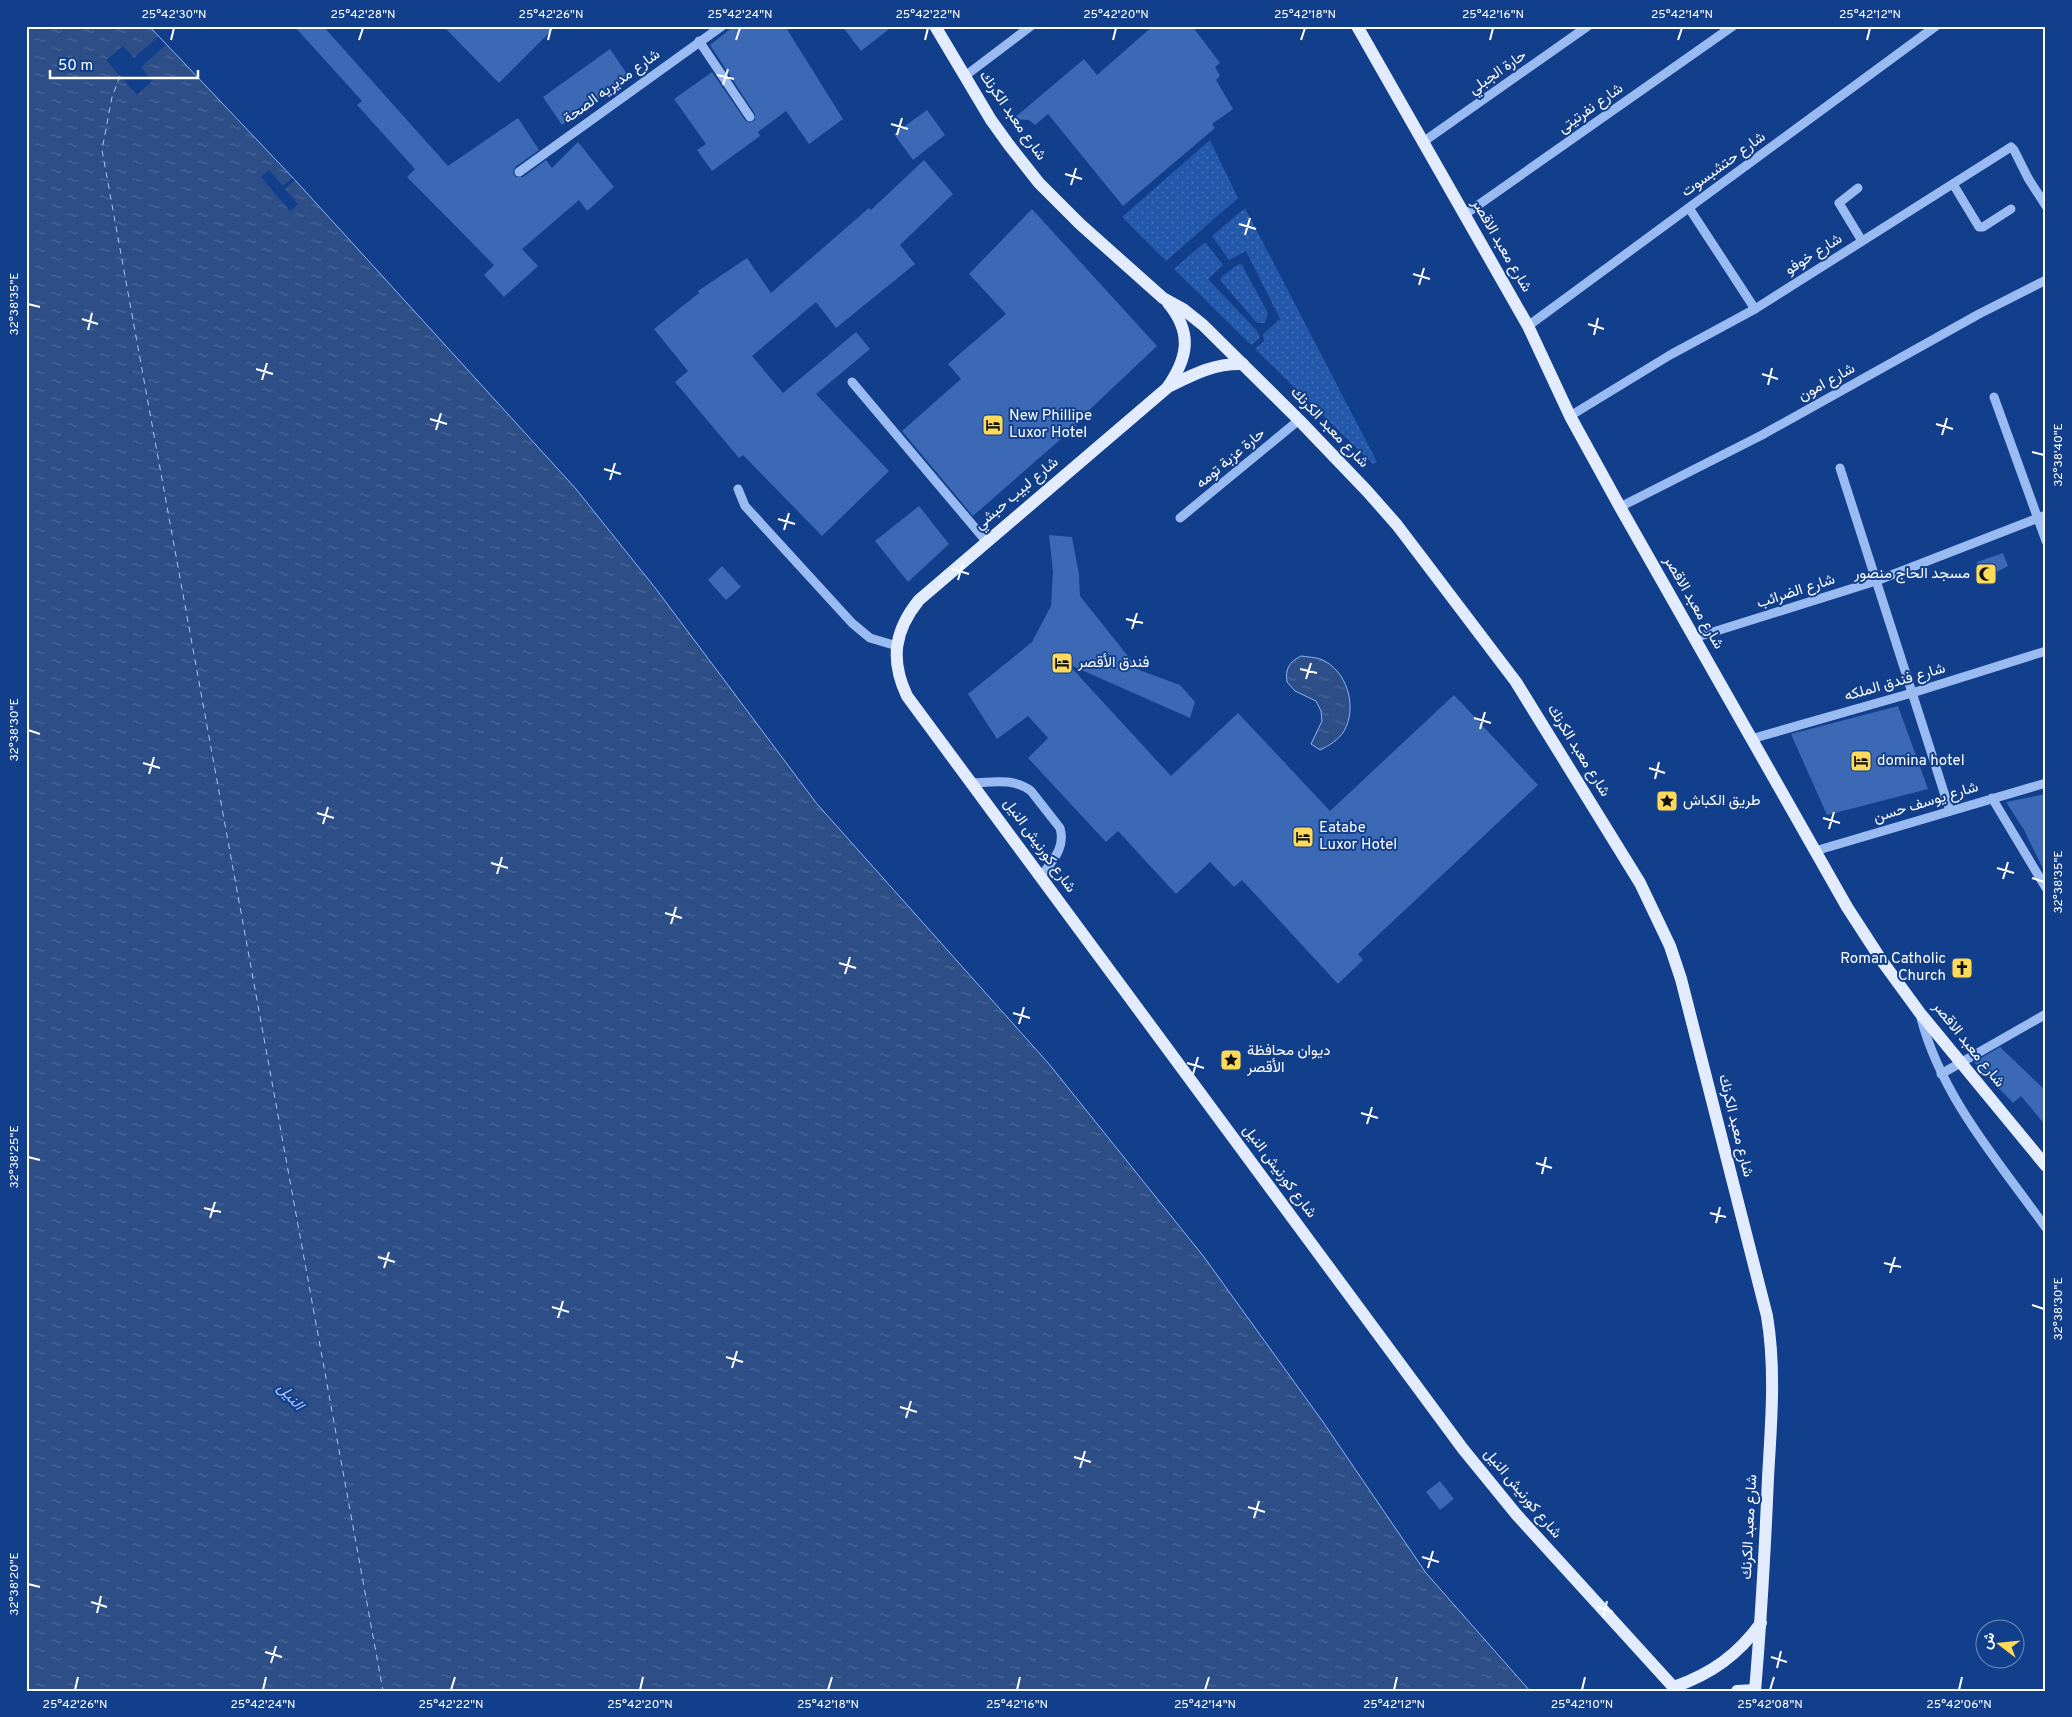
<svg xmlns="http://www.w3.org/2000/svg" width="2072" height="1717" font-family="Overpass,Vazirmatn,sans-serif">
  <defs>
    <pattern id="garden-dots" width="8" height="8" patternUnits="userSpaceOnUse" patternTransform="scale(1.25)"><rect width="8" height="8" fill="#2458aa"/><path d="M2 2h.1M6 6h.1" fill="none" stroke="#4571b7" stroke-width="1.8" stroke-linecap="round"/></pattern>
    <pattern id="water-ripples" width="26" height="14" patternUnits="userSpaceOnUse" patternTransform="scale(1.25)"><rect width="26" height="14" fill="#2d4e87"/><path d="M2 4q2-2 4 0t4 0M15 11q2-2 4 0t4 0" fill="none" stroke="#4c6999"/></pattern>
  </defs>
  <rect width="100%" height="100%" fill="#123f8b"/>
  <!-- garden -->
  <g fill="url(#garden-dots)">
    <path d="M 1210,140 L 1238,198 L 1166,261 L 1122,217 Z"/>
    <path d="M 1245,208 L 1377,462 L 1373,464 L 1255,349 L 1264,341 L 1263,334 L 1280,319 L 1246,251 L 1229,260 L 1212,236 Z"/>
    <path d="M 1205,242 L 1223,265 L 1208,279 L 1257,331 L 1260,338 L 1251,345 L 1174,269 Z"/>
    <path d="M 1239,264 L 1242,265 L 1268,313 L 1265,323 L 1257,323 L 1221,281 L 1221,277 Z"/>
  </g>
  <!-- water -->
  <g fill="url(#water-ripples)" stroke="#8bb5f4">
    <path d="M 26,26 L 149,26 L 295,180 L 576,489 L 656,589 L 817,804 L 1049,1064 L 1204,1257 L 1323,1422 L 1426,1573 L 1530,1691 L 26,1691 Z"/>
    <path d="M 1301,656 C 1307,657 1314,657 1320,659 C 1347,669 1358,707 1344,731 C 1339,740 1328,746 1320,750 L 1311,744 L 1322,721 L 1321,711 L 1316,701 L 1295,691 L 1287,682 C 1285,669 1289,662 1301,656 Z"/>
  </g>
  <!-- pier -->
  <g fill="#123f8b">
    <path d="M 158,37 L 166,45 L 141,67 L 152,81 L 137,95 L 106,60 L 123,46 L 134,58 Z"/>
    <path d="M 269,170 L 283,186 L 292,178 L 295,180 L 285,189 L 298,204 L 290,211 L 261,177 Z"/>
  </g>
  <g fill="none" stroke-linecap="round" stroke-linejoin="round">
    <!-- ferry -->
    <path stroke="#a5c6f8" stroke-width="1" stroke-dasharray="6 5" stroke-linecap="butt" d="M 120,76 L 112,97 L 102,150 L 383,1691"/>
  </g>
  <!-- building -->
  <g fill="#3b69b5">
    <path d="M 294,26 L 323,26 L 448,166 L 518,118 L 539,150 L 515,167 L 513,173 L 516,177 L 523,177 L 546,160 L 552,168 L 578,142 L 614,187 L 587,211 L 579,200 L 522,249 L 538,266 L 504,297 L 484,275 L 494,265 L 407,177 L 415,169 L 357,105 L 362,101 Z"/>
    <path d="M 443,26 L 556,26 L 499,83 Z"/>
    <path d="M 734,26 L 785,26 L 843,119 L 809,144 L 786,111 L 758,132 L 760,136 L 712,171 L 697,150 L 706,144 L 674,99 L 712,72 L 745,120 L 750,123 L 755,120 L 755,114 L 710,45 Z"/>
    <path d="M 842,26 L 893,26 L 861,51 Z"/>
    <path d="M 1153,26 L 1192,26 L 1220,63 L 1215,67 L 1220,76 L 1216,80 L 1233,109 L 1212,124 L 1215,128 L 1123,206 L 1048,114 L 1035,125 L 1029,120 L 1013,119 L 1084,59 L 1097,75 Z"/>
    <path d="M 610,49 L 629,77 L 562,125 L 543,97 Z"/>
    <path d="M 927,110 L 945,135 L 913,160 L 894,134 Z"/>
    <path d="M 924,160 L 953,194 L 900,245 L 915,264 L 836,328 L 816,302 L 752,356 L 783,393 L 856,332 L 870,349 L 816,394 L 889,471 L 822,536 L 743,455 L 739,458 L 675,382 L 688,371 L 654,329 L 699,293 L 698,291 L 747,258 L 771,293 L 869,208 L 871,210 Z"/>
    <path d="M 1032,209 L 1157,346 L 1084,415 L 1086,417 L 973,516 L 902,431 L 961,379 L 948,364 L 1006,314 L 969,274 Z"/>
    <path d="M 919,506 L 949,544 L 908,582 L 875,541 Z"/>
    <path d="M 1049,535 L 1072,537 L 1079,575 L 1080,596 L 1139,670 L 1180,685 L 1195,702 L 1190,718 L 1068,664 L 1171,776 L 1238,713 L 1330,811 L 1454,695 L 1538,785 L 1358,954 L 1363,960 L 1338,984 L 1242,880 L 1234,887 L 1210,862 L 1176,894 L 1118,831 L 1106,842 L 1028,758 L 1048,738 L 1028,716 L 997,739 L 968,694 L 1032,642 L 1051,606 L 1053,572 Z"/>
    <path d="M 2003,553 L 2008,566 L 1978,582 L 1977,562 Z"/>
    <path d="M 722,566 L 741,587 L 726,600 L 708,580 Z"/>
    <path d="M 1898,706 L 1928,789 L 1827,815 L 1791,734 Z"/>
    <path d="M 2046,794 L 2046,875 L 2024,830 L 2006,802 Z"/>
    <path d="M 2000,1047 L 2046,1091 L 2046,1126 L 2021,1096 L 2013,1103 L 1974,1062 Z"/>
    <path d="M 1440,1481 L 1454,1499 L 1440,1510 L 1426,1492 Z"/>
  </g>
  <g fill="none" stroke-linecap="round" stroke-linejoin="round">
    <!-- minor -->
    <g stroke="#9abbf1" stroke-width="9">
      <path d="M 699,41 L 750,117"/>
      <path d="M 965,76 L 1031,26"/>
      <path d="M 1423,142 L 1588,26"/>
      <path d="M 519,172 L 722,26"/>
      <path d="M 1953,184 L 1979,227 L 1983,227 L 2011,209"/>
      <path d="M 1858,188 L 1839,203 L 1862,241"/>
      <path d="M 1689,208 L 1755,309"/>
      <path d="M 1464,215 L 1733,26"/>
      <path d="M 1528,326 L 1936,26"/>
      <path d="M 852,382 L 986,541"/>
      <path d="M 1994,397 L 2046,541"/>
      <path d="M 1570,416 L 1670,355 L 1755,309 L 2011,147 L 2014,150 L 2028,178 L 2046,206"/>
      <path d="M 1840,468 L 1950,811"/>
      <path d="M 738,489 L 745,506 L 852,623 L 870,638 L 897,646"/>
      <path d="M 1620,507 L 1762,435 L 1979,314 L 2046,280"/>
      <path d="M 1180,518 L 1299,420"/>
      <path d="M 1694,638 L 1876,581 L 2046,515"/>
      <path d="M 1751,739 L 1912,693 L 2046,651"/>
      <path d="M 973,783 C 993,782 1015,778 1031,791 L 1060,828 C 1066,848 1052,861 1041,876"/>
      <path d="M 1992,798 L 2046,888"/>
      <path d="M 1815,851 L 2046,783"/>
      <path d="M 1921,1018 C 1942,1098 1999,1162 2046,1228"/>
      <path d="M 1941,1074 L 2046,1014"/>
    </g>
    <!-- major -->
    <g stroke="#e3ecff" stroke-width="12">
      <path d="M 935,26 L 991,120 L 1009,145 L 1039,183 L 1080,224 L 1163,298 L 1183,309 L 1203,325 L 1299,420 L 1367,491 L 1397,525 L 1516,682 L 1640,883 L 1670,946 L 1681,979 L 1767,1316 C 1776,1370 1771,1424 1768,1478 C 1765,1549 1761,1620 1755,1691"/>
      <path d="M 1357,26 L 1528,326 L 1570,416 L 1620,507 L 1847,907 L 1882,961 L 1920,1013 L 2046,1166"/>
      <path d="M 1168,303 C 1193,333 1188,358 1167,388 L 919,600 C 894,631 890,660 907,696 L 1463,1449 L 1516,1514 L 1677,1691"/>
      <path d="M 1170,386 C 1194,374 1215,363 1243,364"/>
      <path d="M 1674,1687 C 1711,1674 1738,1655 1761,1623"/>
      <path d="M 1737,1691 L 1755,1690"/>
    </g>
  </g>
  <!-- ticks -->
  <path fill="none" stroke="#fff" stroke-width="2" d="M 171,40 L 174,28M 359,40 L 363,28M 548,40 L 551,28M 736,40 L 740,28M 925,40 L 928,28M 1113,40 L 1116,28M 1301,40 L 1305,28M 1490,40 L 1493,28M 1678,40 L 1682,28M 1867,40 L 1870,28M 717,75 L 734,79M 723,85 L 728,69M 891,124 L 908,129M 897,135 L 902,118M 1065,174 L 1082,179M 1071,185 L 1076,168M 1239,224 L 1256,229M 1245,235 L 1250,218M 1413,274 L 1430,279M 1419,285 L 1424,268M 28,304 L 40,307M 82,319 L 98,324M 1588,324 L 1604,329M 88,330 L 92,313M 1594,335 L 1598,318M 256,369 L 273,374M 1762,374 L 1778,379M 262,380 L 267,363M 1768,385 L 1772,368M 430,419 L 447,424M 1936,424 L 1953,429M 436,430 L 441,413M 1942,435 L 1947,418M 2032,452 L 2044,455M 604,469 L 621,474M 610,480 L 615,463M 778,519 L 795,524M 784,530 L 789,513M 952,569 L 969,574M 958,580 L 963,563M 1126,619 L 1143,623M 1132,629 L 1137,613M 1300,669 L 1317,673M 1306,679 L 1311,663M 1474,718 L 1491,723M 1480,729 L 1485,712M 28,730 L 40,734M 143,763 L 160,768M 1649,768 L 1665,773M 149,774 L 154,757M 1655,779 L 1659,762M 317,813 L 334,818M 1823,818 L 1840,823M 323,824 L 328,807M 1829,829 L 1834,812M 491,863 L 508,868M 1997,868 L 2014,873M 497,874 L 502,857M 2032,878 L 2044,882M 2003,879 L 2008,862M 665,913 L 682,918M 671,924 L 676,907M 839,963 L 856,968M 845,974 L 850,957M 1013,1013 L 1030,1018M 1019,1024 L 1024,1007M 1187,1063 L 1204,1068M 1193,1074 L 1198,1057M 1361,1113 L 1378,1118M 1367,1124 L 1372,1107M 28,1157 L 40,1160M 1536,1163 L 1552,1168M 1542,1174 L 1546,1157M 204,1208 L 221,1212M 1710,1213 L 1726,1217M 210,1218 L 215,1202M 1716,1223 L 1720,1207M 378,1257 L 395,1262M 1884,1263 L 1901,1267M 384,1268 L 389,1252M 1890,1273 L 1895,1257M 2032,1305 L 2044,1309M 552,1307 L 569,1312M 558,1318 L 563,1301M 726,1357 L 743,1362M 732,1368 L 737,1351M 900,1407 L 917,1412M 906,1418 L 911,1401M 1074,1457 L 1091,1462M 1080,1468 L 1085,1451M 1248,1507 L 1265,1512M 1254,1518 L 1259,1501M 1422,1557 L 1439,1562M 1428,1568 L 1433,1551M 28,1584 L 40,1587M 91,1602 L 107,1607M 1597,1607 L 1613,1612M 97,1613 L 101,1596M 1603,1618 L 1607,1601M 265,1652 L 282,1657M 1771,1657 L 1787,1662M 271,1663 L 276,1646M 1777,1668 L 1781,1651M 75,1690 L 78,1677M 263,1690 L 266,1677M 451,1690 L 455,1677M 640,1690 L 643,1677M 828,1690 L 832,1677M 1017,1690 L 1020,1677M 1205,1690 L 1209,1677M 1394,1690 L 1397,1677M 1582,1690 L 1585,1677M 1770,1690 L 1774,1677M 1959,1690 L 1962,1677"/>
  <!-- icons -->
  <defs>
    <g id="hotel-square" transform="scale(1.125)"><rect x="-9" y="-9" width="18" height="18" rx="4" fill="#ffda59" stroke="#123f8b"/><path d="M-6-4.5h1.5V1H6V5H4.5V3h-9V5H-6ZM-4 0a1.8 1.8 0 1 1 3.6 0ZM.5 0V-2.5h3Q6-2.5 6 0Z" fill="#111"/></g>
    <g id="mosque-square" transform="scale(1.125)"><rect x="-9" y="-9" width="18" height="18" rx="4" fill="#ffda59" stroke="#123f8b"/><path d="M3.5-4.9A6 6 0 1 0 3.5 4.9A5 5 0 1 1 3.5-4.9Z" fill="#111"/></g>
    <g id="sight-square" transform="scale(1.125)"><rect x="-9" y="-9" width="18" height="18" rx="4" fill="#ffda59" stroke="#123f8b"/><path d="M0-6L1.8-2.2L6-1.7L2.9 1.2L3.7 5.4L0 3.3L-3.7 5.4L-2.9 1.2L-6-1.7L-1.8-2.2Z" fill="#111"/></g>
    <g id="church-square" transform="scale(1.125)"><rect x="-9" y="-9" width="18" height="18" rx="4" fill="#ffda59" stroke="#123f8b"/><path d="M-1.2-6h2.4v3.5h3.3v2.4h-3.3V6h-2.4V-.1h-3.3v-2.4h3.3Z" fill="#111"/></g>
  </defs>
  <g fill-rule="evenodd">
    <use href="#hotel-square" x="993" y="425"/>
    <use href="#mosque-square" x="1986" y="574"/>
    <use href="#hotel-square" x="1062" y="663"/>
    <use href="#hotel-square" x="1861" y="761"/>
    <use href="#sight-square" x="1667" y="801"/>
    <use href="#hotel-square" x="1303" y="837"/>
    <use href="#church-square" x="1962" y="968"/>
    <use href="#sight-square" x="1231" y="1060"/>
  </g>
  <g text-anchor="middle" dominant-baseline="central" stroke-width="4" stroke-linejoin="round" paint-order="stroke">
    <!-- street labels -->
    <g font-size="15" fill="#fff" stroke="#123f8b">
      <text transform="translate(1498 73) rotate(-35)">حارة الجبلي</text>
      <text transform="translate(612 87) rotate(-36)">شارع مديريه الصحة</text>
      <text transform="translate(1591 109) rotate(-35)">شارع نفرتيتى</text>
      <text transform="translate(1012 116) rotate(55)">شارع معبد الكرنك</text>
      <text transform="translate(1724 165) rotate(-36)">شارع حتشبسوت</text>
      <text transform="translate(1501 246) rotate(60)">شارع معبد الاقصر</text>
      <text transform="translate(1814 255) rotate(-32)">شارع خوفو</text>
      <text transform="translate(1827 383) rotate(-29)">شارع امون</text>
      <text transform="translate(1329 428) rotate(46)">شارع معبد الكرنك</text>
      <text transform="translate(1231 459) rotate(-40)">حارة عزبة تومه</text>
      <text transform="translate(1017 494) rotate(-40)">شارع لبيب حبشي</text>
      <text transform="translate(1796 592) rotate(-18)">شارع الضرائب</text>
      <text transform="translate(1693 603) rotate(60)">شارع معبد الاقصر</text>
      <text transform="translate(1895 683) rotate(-16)">شارع فندق الملكه</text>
      <text transform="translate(1578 751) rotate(58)">شارع معبد الكرنك</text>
      <text transform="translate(1926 803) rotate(-17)">شارع يوسف حسن</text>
      <text transform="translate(1039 846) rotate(54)">شارع كورنيش النيل</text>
      <text transform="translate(1968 1045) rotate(51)">شارع معبد الاقصر</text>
      <text transform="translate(1735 1126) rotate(76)">شارع معبد الكرنك</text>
      <text transform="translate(1279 1172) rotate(53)">شارع كورنيش النيل</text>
      <text transform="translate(1522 1494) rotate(50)">شارع كورنيش النيل</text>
      <text transform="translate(1750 1527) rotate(-87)">شارع معبد الكرنك</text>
    </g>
    <!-- poi labels -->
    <g font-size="15" fill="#fff" stroke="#123f8b" text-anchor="start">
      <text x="1009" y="416">New Phillipe<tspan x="1009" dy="17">Luxor Hotel</tspan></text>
      <text x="1970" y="574" text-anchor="end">مسجد الحاج منصور</text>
      <text x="1078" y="663">فندق الأقصر</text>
      <text x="1877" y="761">domina hotel</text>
      <text x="1683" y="801">طريق الكباش</text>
      <text x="1319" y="828">Eatabe<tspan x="1319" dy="17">Luxor Hotel</tspan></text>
      <text x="1946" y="959" text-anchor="end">Roman Catholic<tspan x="1946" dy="17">Church</tspan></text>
      <text x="1247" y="1051">ديوان محافظة<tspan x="1247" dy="17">الأقصر</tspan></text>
    </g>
    <!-- water labels -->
    <g font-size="16" font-style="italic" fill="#a5c6f8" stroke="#123f8b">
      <text transform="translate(290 1397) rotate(48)">النيل</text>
    </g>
  </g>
  <!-- border -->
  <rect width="2072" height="1717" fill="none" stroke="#123f8b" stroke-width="55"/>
  <!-- north arrow -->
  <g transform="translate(2000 1644) rotate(286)"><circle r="24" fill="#123f8b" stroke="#718cb9"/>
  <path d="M0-4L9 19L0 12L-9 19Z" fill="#ffda59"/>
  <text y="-8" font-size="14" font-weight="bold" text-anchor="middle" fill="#ffffff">ش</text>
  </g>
  <!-- scale -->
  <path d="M50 70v8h148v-8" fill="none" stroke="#ffffff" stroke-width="2.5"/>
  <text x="58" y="70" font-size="15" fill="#ffffff" stroke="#123f8b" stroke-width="4" paint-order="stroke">50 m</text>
  <rect x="28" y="28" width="2016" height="1662" fill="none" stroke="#fff" stroke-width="2"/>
  <g font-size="12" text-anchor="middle" fill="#fff">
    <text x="174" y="18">25°42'30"N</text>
    <text x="363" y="18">25°42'28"N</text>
    <text x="551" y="18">25°42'26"N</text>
    <text x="740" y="18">25°42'24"N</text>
    <text x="928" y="18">25°42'22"N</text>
    <text x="1116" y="18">25°42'20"N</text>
    <text x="1305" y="18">25°42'18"N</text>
    <text x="1493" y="18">25°42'16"N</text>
    <text x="1682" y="18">25°42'14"N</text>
    <text x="1870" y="18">25°42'12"N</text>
    <text transform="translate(14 304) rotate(-90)" y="4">32°38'35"E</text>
    <text transform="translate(2058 455) rotate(-90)" y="4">32°38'40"E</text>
    <text transform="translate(14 730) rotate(-90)" y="4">32°38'30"E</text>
    <text transform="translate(2058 882) rotate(-90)" y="4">32°38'35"E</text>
    <text transform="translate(14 1157) rotate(-90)" y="4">32°38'25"E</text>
    <text transform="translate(2058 1309) rotate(-90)" y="4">32°38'30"E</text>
    <text transform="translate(14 1584) rotate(-90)" y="4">32°38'20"E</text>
    <text x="75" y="1708">25°42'26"N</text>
    <text x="263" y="1708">25°42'24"N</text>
    <text x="451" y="1708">25°42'22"N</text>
    <text x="640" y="1708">25°42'20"N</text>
    <text x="828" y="1708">25°42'18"N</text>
    <text x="1017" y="1708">25°42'16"N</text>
    <text x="1205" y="1708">25°42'14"N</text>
    <text x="1394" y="1708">25°42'12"N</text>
    <text x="1582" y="1708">25°42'10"N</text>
    <text x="1770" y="1708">25°42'08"N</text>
    <text x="1959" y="1708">25°42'06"N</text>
  </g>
</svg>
